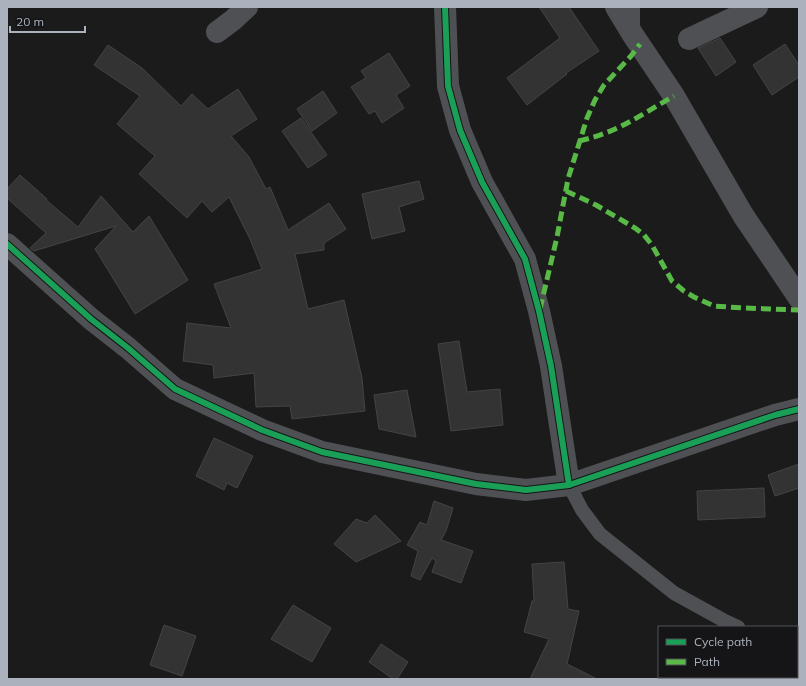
<svg xmlns="http://www.w3.org/2000/svg" width="806" height="686" font-family="Mulish,sans-serif">
  <rect width="100%" height="100%" fill="#1b1b1b"/>
  <!-- building -->
  <g fill="#333" stroke="#434447">
    <path d="M 539,7 L 569,7 L 599,51 L 566,73 L 567,74 L 527,105 L 507,78 L 560,38 Z"/>
    <path d="M 720,38 L 736,62 L 716,76 L 698,48 Z"/>
    <path d="M 785,44 L 799,65 L 799,77 L 772,95 L 753,65 Z"/>
    <path d="M 108,45 L 142,68 L 181,106 L 192,94 L 208,109 L 238,89 L 257,119 L 231,136 L 249,157 L 266,189 L 270,187 L 288,230 L 329,203 L 346,229 L 324,243 L 324,250 L 295,254 L 308,309 L 344,300 L 362,378 L 365,411 L 292,419 L 290,406 L 256,407 L 254,373 L 214,378 L 213,365 L 183,361 L 187,323 L 231,328 L 214,284 L 262,269 L 250,239 L 229,197 L 212,212 L 202,201 L 187,218 L 139,174 L 155,156 L 117,124 L 140,96 L 94,65 Z"/>
    <path d="M 389,53 L 410,86 L 396,95 L 404,108 L 382,123 L 375,111 L 369,114 L 351,87 L 366,78 L 361,71 Z"/>
    <path d="M 323,91 L 337,113 L 312,131 L 297,109 Z"/>
    <path d="M 301,118 L 327,155 L 308,168 L 282,131 Z"/>
    <path d="M 20,175 L 47,199 L 46,200 L 78,227 L 101,196 L 133,232 L 149,216 L 188,280 L 135,314 L 95,249 L 116,226 L 34,251 L 30,248 L 46,233 L 7,198 L 7,189 Z"/>
    <path d="M 419,181 L 424,199 L 399,207 L 405,231 L 372,239 L 362,194 Z"/>
    <path d="M 459,341 L 467,392 L 500,389 L 503,425 L 451,431 L 438,344 Z"/>
    <path d="M 407,390 L 416,437 L 379,429 L 374,395 Z"/>
    <path d="M 214,438 L 253,456 L 237,488 L 227,483 L 224,490 L 196,476 Z"/>
    <path d="M 799,464 L 799,488 L 775,496 L 768,475 Z"/>
    <path d="M 764,488 L 765,517 L 698,520 L 697,491 Z"/>
    <path d="M 434,501 L 453,508 L 446,531 L 441,540 L 473,551 L 461,583 L 432,572 L 436,561 L 432,558 L 420,580 L 411,576 L 418,551 L 407,545 L 420,522 L 427,525 Z"/>
    <path d="M 375,515 L 401,541 L 356,562 L 334,544 L 356,519 L 367,523 Z"/>
    <path d="M 564,562 L 568,609 L 579,611 L 567,664 L 597,679 L 530,679 L 549,639 L 524,632 L 532,601 L 534,601 L 532,564 Z"/>
    <path d="M 293,605 L 331,628 L 312,662 L 271,639 Z"/>
    <path d="M 164,625 L 196,636 L 182,676 L 150,665 Z"/>
    <path d="M 381,644 L 408,662 L 397,679 L 393,679 L 369,662 Z"/>
  </g>
  <g fill="none" stroke-linecap="round" stroke-linejoin="round">
    <!-- lane -->
    <g stroke="#4f5054" stroke-width="14">
      <path d="M 633,33 L 633,7"/>
      <path d="M 569,485 L 582,510 L 600,534 L 674,593 L 723,620 L 738,627"/>
    </g>
    <!-- street -->
    <g stroke="#4f5054" stroke-width="22">
      <path d="M 445,7 L 448,86 L 460,130 L 482,182 L 525,259 L 539,311 L 551,366 L 569,485"/>
      <path d="M 616,7 L 633,35 L 674,96 L 743,215 L 799,298"/>
      <path d="M 217,32 L 233,20 L 247,7"/>
      <path d="M 689,39 L 757,7"/>
      <path d="M 7,244 L 91,319 L 128,348 L 175,389 L 262,430 L 322,452 L 476,484 L 526,490 L 569,485 L 775,415 L 799,409"/>
    </g>
    <!-- quiet -->
    <g stroke="#58b947" stroke-width="5" stroke-dasharray="10 5" stroke-linecap="butt">
      <path d="M 579,141 C 619,132 640,115 674,96"/>
      <path d="M 566,191 L 596,205 L 635,228 L 644,235 L 652,245 L 672,281 L 684,291 L 694,297 L 714,306 L 744,308 L 799,310"/>
      <path d="M 540,309 L 557,237 L 568,179 L 587,118 L 595,100 L 604,85 L 631,56 L 640,44"/>
    </g>
    <!-- cycleway casing -->
    <g stroke="#151517" stroke-width="8">
      <g id="cycleway">
        <path d="M 445,7 L 448,86 L 460,130 L 482,182 L 525,259 L 539,311 L 551,366 L 569,485"/>
        <path d="M 7,244 L 91,319 L 128,348 L 175,389 L 262,430 L 322,452 L 476,484 L 526,490 L 569,485 L 775,415 L 799,409"/>
      </g>
    </g>
    <!-- cycleway -->
    <use href="#cycleway" stroke="#1a9f57" stroke-width="6"/>
  </g>
  <!-- border -->
  <rect width="806" height="686" fill="none" stroke="#abb1bd" stroke-width="16"/>
  <!-- legend -->
  <rect x="658" y="626" width="140" height="52" fill="#151517" stroke="#515359"/>
  <rect x="666" y="639" width="20" height="6" fill="#1a9f57" stroke="#515359"/>
  <text x="694" y="646" font-size="12" fill="#abb1bd">Cycle path</text>
  <rect x="666" y="659" width="20" height="6" fill="#58b947" stroke="#515359"/>
  <text x="694" y="666" font-size="12" fill="#abb1bd">Path</text>
  <!-- scale -->
  <path d="M10 26v6h75v-6" fill="none" stroke="#abb1bd" stroke-width="2"/>
  <text x="16" y="26" font-size="12" fill="#abb1bd" stroke="#151517" stroke-width="3" paint-order="stroke">20 m</text>
</svg>
